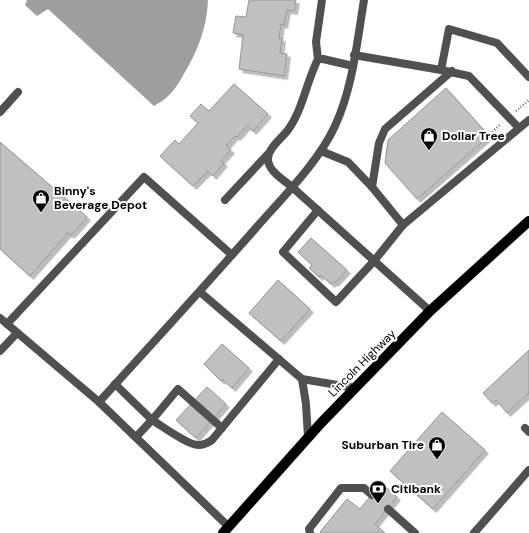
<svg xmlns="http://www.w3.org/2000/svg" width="529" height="533" font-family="'DM Sans',sans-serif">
  <defs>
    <filter id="shadow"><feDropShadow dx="3.5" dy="3.5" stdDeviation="0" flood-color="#0004"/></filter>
  </defs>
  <rect width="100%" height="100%" fill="#fff"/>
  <!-- water -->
  <path fill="#9e9e9e" d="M 27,0 L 208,0 C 207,27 198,50 185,72 C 180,81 175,90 167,97 C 163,101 158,103 154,106 L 48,9 L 37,16 L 25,5 Z"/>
  <!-- building -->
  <g fill="#c0c0c0" stroke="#949494" filter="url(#shadow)">
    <path d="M 249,0 L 296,0 L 294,11 L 287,10 L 284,25 L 281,24 L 279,38 L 282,38 L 280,53 L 287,54 L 284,76 L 239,69 L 243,35 L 233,33 L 236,16 L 246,17 Z"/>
    <path d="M 234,84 L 268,114 L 253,131 L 247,126 L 237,137 L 235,136 L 226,146 L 231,150 L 221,161 L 224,163 L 213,176 L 208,171 L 193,186 L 160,156 L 175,140 L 179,144 L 198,123 L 190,116 L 201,104 L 209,111 Z"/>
    <path d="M 446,88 L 489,136 L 417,199 L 385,163 L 388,140 Z"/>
    <path d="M 0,142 L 87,217 L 71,235 L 68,233 L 30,276 L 0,249 Z"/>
    <path d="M 311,238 L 347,270 L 335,283 L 333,282 L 331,284 L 321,275 L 319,277 L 309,268 L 312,265 L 298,252 Z"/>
    <path d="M 278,280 L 310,309 L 281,341 L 249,313 Z"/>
    <path d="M 222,344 L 249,368 L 232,388 L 222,379 L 221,381 L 204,364 Z"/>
    <path d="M 529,350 L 529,393 L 507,413 L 496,400 L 492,403 L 483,393 Z"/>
    <path d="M 207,387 L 226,404 L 196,438 L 176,420 Z"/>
    <path d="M 442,412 L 485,450 L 433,509 L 390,471 Z"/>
    <path d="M 381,483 L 397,497 L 375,524 L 385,533 L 321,533 L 320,532 L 347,499 L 360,509 Z"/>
  </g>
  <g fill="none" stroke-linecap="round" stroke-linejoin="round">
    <!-- primary casing -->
    <g stroke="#dbdbdb" stroke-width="11">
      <path id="primary" d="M 223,533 L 321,423 L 430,311 L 529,221"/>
    </g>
    <!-- path -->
    <g stroke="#727272" stroke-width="2.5" stroke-dasharray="1 2" stroke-linecap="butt">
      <path d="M 516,111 L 529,100"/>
      <path d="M 490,134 L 501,124"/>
    </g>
    <!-- service -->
    <g stroke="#505050" stroke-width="8">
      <path d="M 354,55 L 441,70"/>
      <path d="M 318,59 L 316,42 L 322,0"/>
      <path d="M 353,66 L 323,59 L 318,59 C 306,83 303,109 288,130 C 281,139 267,149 268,160 C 269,172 284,180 292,187 L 430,311"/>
      <path d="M 0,112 L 18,92"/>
      <path d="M 519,128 L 469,76 L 441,70 L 449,29 L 497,43 L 529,77"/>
      <path d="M 321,151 L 348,162 L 372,187 L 403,225"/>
      <path d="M 372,187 L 379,143 L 385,129 L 452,71"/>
      <path d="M 225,200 L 268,154"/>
      <path d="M 318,210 L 283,252 L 336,302 L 374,261 L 403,225 L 529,120"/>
      <path d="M 200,292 L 302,379"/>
      <path d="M 0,318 L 99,402 L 229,527"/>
      <path d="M 7,324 L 144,177 L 232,255"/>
      <path d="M 0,351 L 17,333"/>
      <path d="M 115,384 L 152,420 L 178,389 L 222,428"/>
      <path d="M 99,402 C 152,344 204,287 255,229 C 282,198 318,163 335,126 C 353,87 357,42 364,0"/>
      <path d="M 525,428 L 529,432"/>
      <path d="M 136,437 L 152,420 C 162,426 188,445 198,445 C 204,445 208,443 212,440 L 279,359"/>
      <path d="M 308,437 L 306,404 L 302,379 L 355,388"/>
      <path d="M 388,509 L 415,533"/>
      <path d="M 310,533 L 309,529 L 341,488 L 364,488 L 372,495"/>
      <path d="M 474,533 L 529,470"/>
    </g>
    <!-- primary -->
    <use href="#primary" stroke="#000" stroke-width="10"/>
  </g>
  <!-- icons -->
  <defs>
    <g id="shop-pin" transform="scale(0.9)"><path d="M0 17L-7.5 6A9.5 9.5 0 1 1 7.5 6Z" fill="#000" stroke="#fff"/><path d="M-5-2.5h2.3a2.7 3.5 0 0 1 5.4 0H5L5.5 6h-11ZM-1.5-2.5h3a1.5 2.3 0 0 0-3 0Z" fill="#fff"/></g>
    <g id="bank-pin" transform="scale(0.9)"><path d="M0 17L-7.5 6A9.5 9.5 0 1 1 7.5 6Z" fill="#000" stroke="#fff"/><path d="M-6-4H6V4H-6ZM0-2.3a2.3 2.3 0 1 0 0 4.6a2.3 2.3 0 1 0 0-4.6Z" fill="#fff"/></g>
  </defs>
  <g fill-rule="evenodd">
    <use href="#shop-pin" x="429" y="136"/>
    <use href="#shop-pin" x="41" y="198"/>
    <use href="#shop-pin" x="437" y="445"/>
    <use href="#bank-pin" x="378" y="489"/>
  </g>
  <g text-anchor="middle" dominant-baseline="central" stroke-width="4" stroke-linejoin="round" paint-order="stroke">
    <!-- poi labels -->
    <g font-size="12" font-weight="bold" fill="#000" stroke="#fff" text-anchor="start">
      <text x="442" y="136">Dollar Tree</text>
      <text x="54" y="191">Binny's<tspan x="54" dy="14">Beverage Depot</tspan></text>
      <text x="424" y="445" text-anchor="end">Suburban Tire</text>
      <text x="391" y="489">Citibank</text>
    </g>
    <!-- street labels -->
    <g font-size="12" fill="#000" stroke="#fff">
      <text transform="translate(362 363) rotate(-45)">Lincoln Highway</text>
    </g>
  </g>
</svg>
